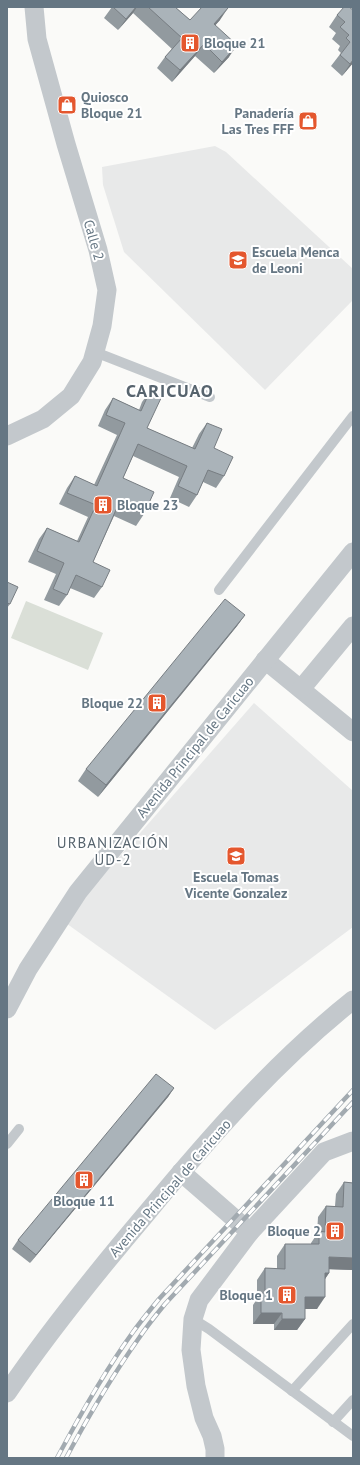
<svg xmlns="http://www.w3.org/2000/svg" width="360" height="1465" font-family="'PT Sans',sans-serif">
  <rect width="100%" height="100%" fill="#fafaf8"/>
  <!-- built -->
  <g fill="#e8e9e9">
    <path d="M 215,146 L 226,152 L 353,269 L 353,300 L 265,390 L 124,252 L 103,185 L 102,167 Z"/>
    <path d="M 254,703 L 353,791 L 353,927 L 215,1030 L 63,921 Z"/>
  </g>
  <!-- green -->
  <path fill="#dadfd7" d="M 26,601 L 103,633 L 88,670 L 11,638 Z"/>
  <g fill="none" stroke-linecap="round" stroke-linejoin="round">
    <!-- lane -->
    <g stroke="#c3c8cc" stroke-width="10">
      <path d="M 95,352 L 210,397"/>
      <path d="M 219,590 L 353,416"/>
      <path d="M 7,1144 L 19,1129"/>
      <path d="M 193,1319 L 209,1329 L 353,1436"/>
      <path d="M 292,1391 L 353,1324"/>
      <path d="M 333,1422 L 353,1400"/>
    </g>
    <!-- street -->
    <g stroke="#c3c8cc" stroke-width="19">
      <path d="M 7,436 L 43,419 L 71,396 L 92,362 L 102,326 L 107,290 L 98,250 L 66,144 L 37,39 L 34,7"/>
      <path d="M 265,660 L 353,732"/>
      <path d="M 301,689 L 353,626"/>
      <path d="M 7,1009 L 28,969 L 78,892 L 353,552"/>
      <path d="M 181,1172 L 250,1232"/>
      <path d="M 7,1393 C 49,1331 97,1272 146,1214 C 209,1138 275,1062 353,1000"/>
      <path d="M 215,1458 L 215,1449 L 212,1436 L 204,1418 L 196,1386 L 191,1350 L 193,1319 L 199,1300 L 250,1232 L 324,1152 L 353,1141"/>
    </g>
    <!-- rail casing -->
    <g stroke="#a2aab0" stroke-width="4.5">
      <g id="rail">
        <path d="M 57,1458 C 80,1415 104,1372 133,1332 C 141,1321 150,1310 159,1299 L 353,1090"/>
        <path d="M 66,1458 C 88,1417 112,1376 139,1338 C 147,1326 156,1315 165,1304 L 353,1102"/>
      </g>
    </g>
    <!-- rail -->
    <use href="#rail" stroke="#fff" stroke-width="3" stroke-dasharray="9" stroke-linecap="butt"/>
  </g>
  <!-- wall -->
  <g fill="#929a9f">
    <path d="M 112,7 L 175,7 L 190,20 L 220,20 L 215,25 L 229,57 L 214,73 L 195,56 L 172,82 L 157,68 L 165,57 L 172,49 L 133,13 L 118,30 L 104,18 Z"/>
    <path d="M 353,10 L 353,63 L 342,76 L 331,66 L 341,53 L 338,50 L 340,46 L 332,39 L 336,33 L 329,27 L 337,15 Z"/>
    <path d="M 150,391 L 147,428 L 192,448 L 199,434 L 207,423 L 214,448 L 224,476 L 216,488 L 203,482 L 197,495 L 189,507 L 170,498 L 179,477 L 133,456 L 123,478 L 144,514 L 136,526 L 114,516 L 93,562 L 102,587 L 94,598 L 70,588 L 67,595 L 59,606 L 44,600 L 56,574 L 28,562 L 39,539 L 47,528 L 77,541 L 88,517 L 59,504 L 67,488 L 75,476 L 94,485 L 117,435 L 98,426 L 105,410 L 113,398 L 139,410 L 142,402 Z"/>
    <path d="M 7,582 L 10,604 L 7,608 Z"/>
    <path d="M 245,615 L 237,626 L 98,797 L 78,781 L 86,769 Z"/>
    <path d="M 174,1088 L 168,1097 L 30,1263 L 12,1249 L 18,1240 Z"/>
    <path d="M 344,1182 L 353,1183 L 353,1270 L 329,1269 L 329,1273 L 325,1279 L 317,1309 L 305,1309 L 305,1319 L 297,1330 L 274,1330 L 274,1324 L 253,1324 L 253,1305 L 257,1299 L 257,1280 L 265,1268 L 277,1269 L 277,1256 L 285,1244 L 311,1244 L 311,1243 L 317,1234 L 318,1217 L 326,1206 L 335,1206 L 336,1194 Z"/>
  </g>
  <!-- shaded-wall -->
  <g fill="#777d82">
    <path d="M 136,7 L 137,7 L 133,13 L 118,30 L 126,19 Z"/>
    <path d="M 228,8 L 220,20 L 206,36 L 214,24 Z"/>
    <path d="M 204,44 L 195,56 L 172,82 L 180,70 Z"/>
    <path d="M 237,45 L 229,57 L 214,73 L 222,62 Z"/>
    <path d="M 353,60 L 353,63 L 342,76 L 350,64 Z"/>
    <path d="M 245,615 L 237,626 L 98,797 L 106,785 Z"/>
    <path d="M 174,1088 L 168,1097 L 30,1263 L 36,1255 Z"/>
    <path d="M 329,1257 L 353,1258 L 353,1270 L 321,1269 Z"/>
    <path d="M 325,1273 L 329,1273 L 321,1285 Z"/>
    <path d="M 305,1297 L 325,1297 L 317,1309 L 297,1309 Z"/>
    <path d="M 261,1313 L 282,1313 L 274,1324 L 253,1324 Z"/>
    <path d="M 282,1319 L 305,1319 L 297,1330 L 274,1330 Z"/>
  </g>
  <!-- building -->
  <g fill="#aab3b9" stroke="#777d82">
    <path d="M 113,7 L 136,7 L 126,19 Z"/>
    <path d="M 148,7 L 175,7 L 190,20 L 202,7 L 227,7 L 228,8 L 214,24 L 237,45 L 222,62 L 204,44 L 180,70 L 165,57 L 182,38 Z"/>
    <path d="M 344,7 L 349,7 L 353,10 L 353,60 L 350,64 L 340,55 L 350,42 L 346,38 L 349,35 L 340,27 L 345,22 L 337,15 Z"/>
    <path d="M 150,391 L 162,396 L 147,428 L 195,449 L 207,423 L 222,429 L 214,448 L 233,457 L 224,476 L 208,470 L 197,495 L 178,486 L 187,466 L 138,444 L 123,478 L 154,492 L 144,514 L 119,503 L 93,562 L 110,570 L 102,587 L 76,575 L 67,595 L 53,589 L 64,563 L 37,551 L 47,528 L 79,542 L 96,505 L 67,493 L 75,476 L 97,486 L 125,423 L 106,415 L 113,398 L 141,411 Z"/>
    <path d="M 7,582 L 18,587 L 10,604 L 7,603 Z"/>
    <path d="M 225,599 L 245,615 L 106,785 L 86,769 Z"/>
    <path d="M 156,1074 L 174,1088 L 36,1255 L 18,1240 Z"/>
    <path d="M 344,1182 L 353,1183 L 353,1258 L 329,1257 L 329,1273 L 325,1273 L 325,1297 L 305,1297 L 305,1319 L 282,1319 L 282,1313 L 261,1313 L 261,1293 L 265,1293 L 265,1268 L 285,1269 L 285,1244 L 319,1244 L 319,1231 L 325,1232 L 326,1206 L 343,1207 Z"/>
  </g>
  <!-- icons -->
  <defs>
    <g id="building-square" transform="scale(1)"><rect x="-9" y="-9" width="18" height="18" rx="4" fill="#e4572e" stroke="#fff"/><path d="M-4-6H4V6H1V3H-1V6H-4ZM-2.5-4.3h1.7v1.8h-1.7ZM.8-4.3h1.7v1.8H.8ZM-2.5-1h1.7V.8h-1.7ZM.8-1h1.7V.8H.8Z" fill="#fff"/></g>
    <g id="shop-square" transform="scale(1)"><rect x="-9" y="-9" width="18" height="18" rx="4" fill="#e4572e" stroke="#fff"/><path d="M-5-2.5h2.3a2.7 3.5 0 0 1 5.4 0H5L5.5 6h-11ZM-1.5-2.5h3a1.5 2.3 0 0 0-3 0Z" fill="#fff"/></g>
    <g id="school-square" transform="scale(1)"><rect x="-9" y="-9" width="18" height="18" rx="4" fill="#e4572e" stroke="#fff"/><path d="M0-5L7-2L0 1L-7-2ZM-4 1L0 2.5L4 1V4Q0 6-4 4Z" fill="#fff"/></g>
  </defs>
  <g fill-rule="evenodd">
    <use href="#building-square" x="190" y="43"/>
    <use href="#shop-square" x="67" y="105"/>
    <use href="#shop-square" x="308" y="121"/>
    <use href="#school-square" x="238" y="260"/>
    <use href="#building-square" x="103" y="505"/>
    <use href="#building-square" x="157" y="703"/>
    <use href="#school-square" x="236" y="856"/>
    <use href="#building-square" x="84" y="1180"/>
    <use href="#building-square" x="335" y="1231"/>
    <use href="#building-square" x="287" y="1295"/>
  </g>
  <g text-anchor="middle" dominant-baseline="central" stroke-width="4" stroke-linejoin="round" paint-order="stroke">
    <!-- poi labels -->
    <g font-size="14" font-weight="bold" fill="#657683" stroke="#fff" text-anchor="start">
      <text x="204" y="43">Bloque 21</text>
      <text x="81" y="97">Quiosco<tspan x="81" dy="16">Bloque 21</tspan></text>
      <text x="294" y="113" text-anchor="end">Panadería<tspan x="294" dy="16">Las Tres FFF</tspan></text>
      <text x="252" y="252">Escuela Menca<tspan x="252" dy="16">de Leoni</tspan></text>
      <text x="117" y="505">Bloque 23</text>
      <text x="143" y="703" text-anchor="end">Bloque 22</text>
      <text x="236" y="877" text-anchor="middle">Escuela Tomas<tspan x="236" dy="16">Vicente Gonzalez</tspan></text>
      <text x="84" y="1201" text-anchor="middle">Bloque 11</text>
      <text x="321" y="1231" text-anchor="end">Bloque 2</text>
      <text x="273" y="1295" text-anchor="end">Bloque 1</text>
    </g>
    <!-- street labels -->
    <g font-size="14" fill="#657683" stroke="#fff">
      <text transform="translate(94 240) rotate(74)">Calle 2</text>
      <text transform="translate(195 747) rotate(-51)">Avenida Principal de Caricuao</text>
      <text transform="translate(170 1188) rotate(-49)">Avenida Principal de Caricuao</text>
    </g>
    <!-- neighbourhood labels -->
    <g font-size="15" letter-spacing="1" fill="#57646e" stroke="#fff">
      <text x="113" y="842">URBANIZACIÓN<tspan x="113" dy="17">UD-2</tspan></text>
    </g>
    <!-- district labels -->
    <g font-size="18" font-weight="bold" letter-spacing="1" fill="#57646e" stroke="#fff">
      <text x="170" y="390">CARICUAO</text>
    </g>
  </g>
  <!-- border -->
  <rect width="360" height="1465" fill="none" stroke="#657683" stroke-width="16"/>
</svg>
